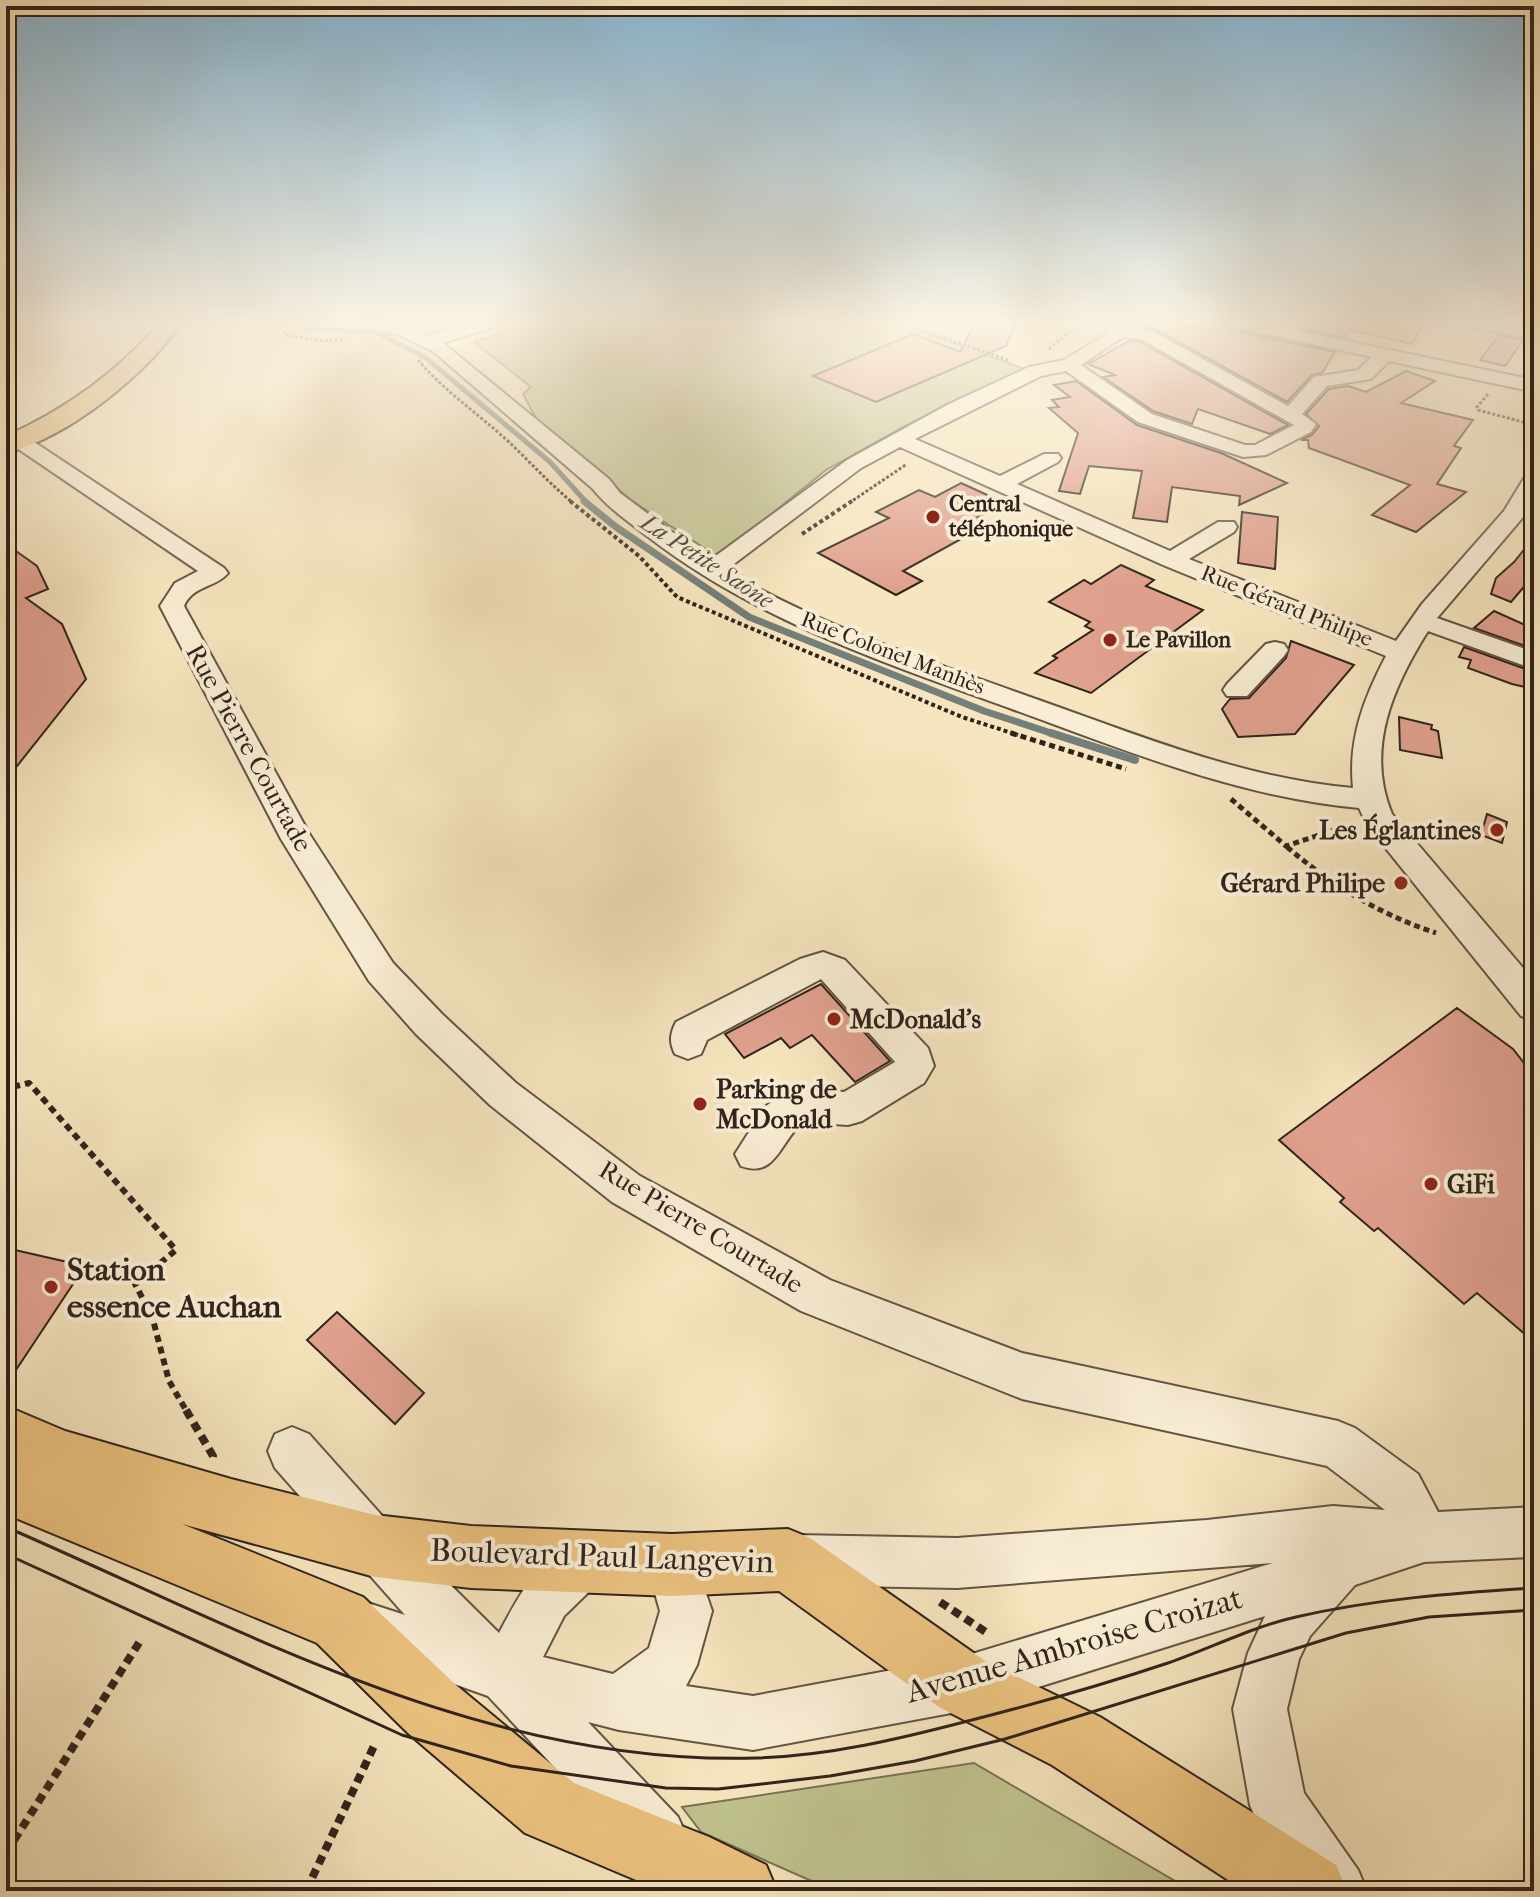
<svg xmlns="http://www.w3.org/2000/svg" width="1540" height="1897" font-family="'IM FELL French Canon',serif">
  <rect width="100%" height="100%" fill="#f6e5be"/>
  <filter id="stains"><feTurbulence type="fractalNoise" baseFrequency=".0025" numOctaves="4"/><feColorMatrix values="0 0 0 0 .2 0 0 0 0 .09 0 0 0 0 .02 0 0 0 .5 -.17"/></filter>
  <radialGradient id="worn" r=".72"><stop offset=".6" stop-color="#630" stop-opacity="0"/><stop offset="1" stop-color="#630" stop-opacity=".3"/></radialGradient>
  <!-- green -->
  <g fill="#c0c38f" stroke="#787356" stroke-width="2">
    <path d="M 540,321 L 893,321 L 1025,369 L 907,425 L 826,470 L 718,557 L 632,501 L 538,422 L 523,394 L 531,387 L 474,342 Z"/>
    <path d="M 974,1763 L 1192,1891 L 834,1891 L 701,1832 L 682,1807 Z"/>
  </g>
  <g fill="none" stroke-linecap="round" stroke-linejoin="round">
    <!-- stream-far2 -->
    <path stroke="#727f7a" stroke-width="5" d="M 305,329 L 376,332 L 426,358 L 550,462 L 587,503"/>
    <!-- stream-far1 -->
    <path stroke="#727f7a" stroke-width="7" d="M 584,501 L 616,527 L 749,617 L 984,711 L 1057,735"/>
    <!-- stream -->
    <path stroke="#727f7a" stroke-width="8" d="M 1051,733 L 1135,760"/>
  </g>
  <!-- building -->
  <g fill="#e1a18f" stroke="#30231c" stroke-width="2">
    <path d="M 976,321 L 1017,321 L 1006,346 L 876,402 L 813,376 L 913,334 L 960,352 Z"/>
    <path d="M 1152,321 L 1213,329 L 1214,321 L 1217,321 L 1227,329 L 1335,352 L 1322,373 L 1312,375 L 1287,402 L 1153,328 L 1145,327 Z"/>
    <path d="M 1264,321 L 1425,321 L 1412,344 L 1350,330 L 1345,338 Z"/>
    <path d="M 1499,335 L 1523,340 L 1505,366 L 1480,360 Z"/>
    <path d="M 1129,341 L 1140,342 L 1288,425 L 1270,434 L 1198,409 L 1192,424 L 1153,411 L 1103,377 L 1115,375 L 1088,364 Z"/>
    <path d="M 1406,371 L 1435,381 L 1401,403 L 1473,420 L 1454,446 L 1461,448 L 1437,484 L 1466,492 L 1416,532 L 1372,515 L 1410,485 L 1309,448 L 1308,440 L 1301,440 L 1312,435 L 1319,426 L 1306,414 L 1329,389 L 1348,386 L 1366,392 Z"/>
    <path d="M 1076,381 L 1137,425 L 1221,453 L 1287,483 L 1239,505 L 1240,496 L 1172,487 L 1167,522 L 1133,518 L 1142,471 L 1089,466 L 1080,494 L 1059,491 L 1078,433 L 1049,408 L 1059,407 L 1052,400 L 1070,397 L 1054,385 Z"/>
    <path d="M 961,483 L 1007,504 L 978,517 L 990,523 L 903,571 L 922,581 L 896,595 L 818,553 L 889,518 L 876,512 L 919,490 L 935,497 Z"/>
    <path d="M 1242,512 L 1278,517 L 1275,569 L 1238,563 Z"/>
    <path d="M 1534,537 L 1534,575 L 1511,602 L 1491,594 L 1496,578 L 1514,562 Z"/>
    <path d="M 6,544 L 37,566 L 48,589 L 26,598 L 62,624 L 86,679 L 6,780 Z"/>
    <path d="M 1121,565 L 1154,580 L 1146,586 L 1203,610 L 1091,693 L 1035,673 L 1057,658 L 1053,656 L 1093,630 L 1085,626 L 1090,622 L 1049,602 L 1084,580 L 1091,584 Z"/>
    <path d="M 1494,611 L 1534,629 L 1534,649 L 1474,628 Z"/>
    <path d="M 1291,641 L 1354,665 L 1295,734 L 1238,737 L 1222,709 L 1230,699 L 1249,698 L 1286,658 Z"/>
    <path d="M 1464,647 L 1534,672 L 1534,689 L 1512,684 L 1468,668 L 1471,660 L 1459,657 Z"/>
    <path d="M 1399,717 L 1432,725 L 1431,729 L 1438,731 L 1442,758 L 1400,750 Z"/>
    <path d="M 1487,814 L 1507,822 L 1502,843 L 1481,835 Z"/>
    <path d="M 821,984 L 890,1061 L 855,1082 L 812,1035 L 790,1048 L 781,1038 L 744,1058 L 725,1034 Z"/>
    <path d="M 1457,1008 L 1513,1049 L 1534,1076 L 1534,1342 L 1477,1293 L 1464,1304 L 1378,1228 L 1374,1231 L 1340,1202 L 1344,1198 L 1279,1140 Z"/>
    <path d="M 6,1248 L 85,1266 L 6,1385 Z"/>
    <path d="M 337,1312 L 424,1393 L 395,1424 L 307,1340 Z"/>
  </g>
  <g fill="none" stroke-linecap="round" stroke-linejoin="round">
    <!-- minor casing -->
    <g stroke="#625444" stroke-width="4">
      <g id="minor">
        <path d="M 345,321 C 375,319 402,323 429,336 L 477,321 L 501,321 L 499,325 L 443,343 L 609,479 L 620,493 L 710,560 L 847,460 L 947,405 L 1029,367 L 1064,360 L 1107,334 L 1109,331 L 1101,324 L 1104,321 L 1120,321 L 1123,326 L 1152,331 L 1288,406 L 1314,377 L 1358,370 L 1372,357 L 1228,326 L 1220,321 L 1251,321 L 1534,380 L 1534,392 L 1389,361 L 1371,379 L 1327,386 L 1302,414 L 1316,424 L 1311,432 L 1266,455 L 1243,457 L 1138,422 L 1066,371 L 1041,376 L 915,439 L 1000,476 L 1044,454 L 1058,454 L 1061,458 L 1058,462 L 1017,484 L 1170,551 L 1218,522 L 1234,522 L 1237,527 L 1234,532 L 1189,559 L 1396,641 L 1422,604 L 1504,511 L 1526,475 L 1534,474 L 1534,500 L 1524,516 L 1437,618 L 1534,652 L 1534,669 L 1428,631 C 1393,687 1365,749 1392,814 L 1534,981 L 1534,1020 L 1521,1016 L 1367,825 L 1359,808 C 1238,797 1125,750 1012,709 C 885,663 755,620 647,536 C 628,521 608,508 593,489 L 434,352 L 399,335 L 348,325 ZM 1123,337 L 1141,339 L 1294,425 L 1255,445 L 1245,445 L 1152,414 L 1081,365 ZM 900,447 L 1163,565 L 1386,656 C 1364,698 1348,739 1353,788 C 1240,778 1136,734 1030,697 C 928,660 820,627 726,570 L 861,468 Z"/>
        <path d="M 1457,321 L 1491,321 L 1534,329 L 1534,339 L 1466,326 Z"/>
        <path d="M 18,434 L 25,436 L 224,568 L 228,573 C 216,588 193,585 184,606 L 310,835 L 393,963 L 442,1014 L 516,1083 L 640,1176 L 830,1280 L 1022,1353 L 1338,1421 L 1355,1428 L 1418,1474 L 1438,1512 L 1534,1507 L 1534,1557 L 1424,1562 L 1355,1585 L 1310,1636 L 1299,1659 L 1287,1709 L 1304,1793 L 1358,1870 L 1367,1891 L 1302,1891 L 1258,1825 L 1250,1805 L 1233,1709 L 1248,1653 L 1265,1616 L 962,1711 L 753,1750 L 619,1730 L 588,1722 L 678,1817 L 687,1837 L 678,1857 L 658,1866 L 638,1857 L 488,1696 L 353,1648 L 345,1630 L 353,1612 L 371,1604 L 405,1615 L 275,1468 L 268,1451 L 275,1434 L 292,1427 L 309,1434 L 393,1528 L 499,1633 C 520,1593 542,1552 586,1534 L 604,1541 L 611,1559 L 604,1577 L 564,1616 L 543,1657 L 613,1674 L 649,1648 L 660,1611 L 647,1565 L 654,1547 L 672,1540 L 690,1547 L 712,1611 L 697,1665 L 686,1686 L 753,1696 L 962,1657 L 1273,1563 L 957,1588 L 796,1585 L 778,1578 L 771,1560 L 778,1542 L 796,1535 L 957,1538 L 1207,1520 L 1333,1506 L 1385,1510 L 1327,1466 L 1022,1399 L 801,1311 L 612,1202 L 490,1105 L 416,1034 L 369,981 L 281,839 L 160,606 L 175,583 L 198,571 L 11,444 L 8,440 L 11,436 Z"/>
        <path d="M 1275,642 L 1284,644 L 1288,650 L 1284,656 L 1247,696 L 1227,696 L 1223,690 L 1227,684 L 1266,644 Z"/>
        <path d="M 823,952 L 845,960 L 928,1048 L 934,1066 L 924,1083 L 862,1121 L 848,1125 L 803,1122 C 780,1141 776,1179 741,1166 L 735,1154 L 765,1107 L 778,1097 L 811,1088 L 844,1092 L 895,1062 L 821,979 L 707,1040 L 701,1054 L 688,1059 L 675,1054 C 669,1042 670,1034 676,1022 L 800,959 Z"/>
      </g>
    </g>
    <!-- major casing -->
    <g stroke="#30231c" stroke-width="4">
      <g id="major">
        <path d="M 161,321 L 183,321 C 146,374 70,437 6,453 L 6,436 C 65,410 120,370 161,321 Z"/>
        <path d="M 6,1406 L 65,1431 L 231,1479 L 375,1515 L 471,1526 L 672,1534 L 788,1529 L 810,1538 L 985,1661 L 1100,1717 L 1336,1865 L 1347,1891 L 1245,1891 L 1052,1765 L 939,1707 L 779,1591 L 672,1596 L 471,1588 L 375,1577 L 182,1524 L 363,1597 L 456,1685 L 574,1783 L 709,1837 L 766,1865 L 777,1891 L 662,1891 L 525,1833 L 408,1733 L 317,1643 L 6,1514 Z"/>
      </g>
    </g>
    <!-- path-far4 -->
    <g stroke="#30231c" stroke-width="3" stroke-dasharray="3 2" stroke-linecap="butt">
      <path d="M 280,321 L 285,335 L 325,341 L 345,339"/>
      <path d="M 897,321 L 1010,361"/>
      <path d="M 1049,349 L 1081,321"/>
      <path d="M 418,360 C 445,392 479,414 510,443 C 531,463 550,484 573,503"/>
      <path d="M 1488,394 L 1477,407 L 1478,410 L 1534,425"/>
      <path d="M 849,503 L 907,464"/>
    </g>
    <!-- path-far3 -->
    <g stroke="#30231c" stroke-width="4" stroke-dasharray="4 3" stroke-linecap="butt">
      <path d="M 570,501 L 639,556 L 677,597 L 962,717 L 1018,735"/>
      <path d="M 802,534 L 852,501"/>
    </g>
    <!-- path-far2 -->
    <g stroke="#30231c" stroke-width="5" stroke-dasharray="6 4" stroke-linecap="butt">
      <path d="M 1011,733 L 1126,769"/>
      <path d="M 1231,799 L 1286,846 L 1349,825"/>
      <path d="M 1287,847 C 1333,886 1379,914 1436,933"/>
    </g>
    <!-- path-far1 -->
    <path stroke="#30231c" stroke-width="6" stroke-dasharray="7 5" stroke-linecap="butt" d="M 6,1075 L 16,1086 L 29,1083 L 176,1250 L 135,1284 L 152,1316 L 169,1381 L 187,1412"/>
    <!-- path -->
    <g stroke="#30231c" stroke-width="8" stroke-dasharray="9 6" stroke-linecap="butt">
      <path d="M 186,1410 L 213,1456 L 212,1461"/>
      <path d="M 940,1602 L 989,1634"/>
      <path d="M 6,1853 L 142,1638"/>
      <path d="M 306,1891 L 374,1746"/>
    </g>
    <!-- minor -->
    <use href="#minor" fill="#f9eed5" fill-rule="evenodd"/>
    <!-- major -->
    <use href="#major" fill="#ebc27f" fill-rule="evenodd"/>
    <!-- tram -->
    <g stroke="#30231c" stroke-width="3">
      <path d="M 6,1527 C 248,1632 484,1766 756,1758 C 828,1756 899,1739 968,1721 C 1035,1704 1102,1685 1168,1663 C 1211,1648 1252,1627 1296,1617 C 1374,1599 1454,1593 1534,1588"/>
      <path d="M 6,1554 L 402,1735 L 511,1766 L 666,1788 L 718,1789 L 830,1776 L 915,1761 L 1005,1739 L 1346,1633 L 1429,1617 L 1534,1610"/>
    </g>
  </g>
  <!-- sky -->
  <linearGradient id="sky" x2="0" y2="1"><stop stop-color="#8ab8d5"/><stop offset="0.55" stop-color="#fbf3e2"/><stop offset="1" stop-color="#fbf3e2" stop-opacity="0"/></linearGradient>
  <rect width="1540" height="586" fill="url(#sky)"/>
  <!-- markers -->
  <g fill="#8f2418" stroke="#f9eed5" stroke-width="3">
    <circle cx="933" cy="517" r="8"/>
    <circle cx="1110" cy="640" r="8"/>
    <circle cx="1497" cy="830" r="8"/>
    <circle cx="1401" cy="883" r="8"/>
    <circle cx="834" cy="1019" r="8"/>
    <circle cx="700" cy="1104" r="8"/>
    <circle cx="1431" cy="1184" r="8"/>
    <circle cx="51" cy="1287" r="8"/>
  </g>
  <g text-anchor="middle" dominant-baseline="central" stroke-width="8" stroke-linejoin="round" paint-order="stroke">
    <!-- far-poi labels -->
    <g font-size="22" font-weight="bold" fill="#30231c" stroke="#f9eed5" text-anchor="start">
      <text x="949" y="504">Central<tspan x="949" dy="25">téléphonique</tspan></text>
      <text x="1126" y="640">Le Pavillon</text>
    </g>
    <!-- far-street labels -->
    <g font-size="22" fill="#30231c" stroke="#f9eed5">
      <text transform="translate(1287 606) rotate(22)">Rue Gérard Philipe</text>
      <text transform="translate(893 653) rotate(21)">Rue Colonel Manhès</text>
    </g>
    <!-- far-water labels -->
    <g font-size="24" font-style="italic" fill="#51514b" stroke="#f9eed5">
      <text transform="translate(707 561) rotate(33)">La Petite Saône</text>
    </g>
    <!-- street labels -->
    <g font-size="26" fill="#30231c" stroke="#f9eed5">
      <text transform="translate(249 748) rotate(61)">Rue Pierre Courtade</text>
      <text transform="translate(701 1227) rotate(31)">Rue Pierre Courtade</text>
    </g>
    <!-- poi labels -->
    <g font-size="26" font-weight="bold" fill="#30231c" stroke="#f9eed5" text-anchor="start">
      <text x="1481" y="830" text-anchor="end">Les Églantines</text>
      <text x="1385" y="883" text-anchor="end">Gérard Philipe</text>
      <text x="850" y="1019">McDonald's</text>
      <text x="716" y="1089">Parking de<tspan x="716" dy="30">McDonald</tspan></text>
      <text x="1447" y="1184">GiFi</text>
    </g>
    <!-- near-poi labels -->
    <g font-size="32" font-weight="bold" fill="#30231c" stroke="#f9eed5" text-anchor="start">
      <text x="67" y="1269">Station<tspan x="67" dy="37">essence Auchan</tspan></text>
    </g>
    <!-- near-street labels -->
    <g font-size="32" fill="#30231c" stroke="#f9eed5">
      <text transform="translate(602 1556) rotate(2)">Boulevard Paul Langevin</text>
      <text transform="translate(1074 1645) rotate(-16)">Avenue Ambroise Croizat</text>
    </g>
  </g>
  <!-- margin -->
  <rect width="1540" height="1897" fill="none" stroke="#f6e5be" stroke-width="32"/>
  <rect x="8" y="8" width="1524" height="1881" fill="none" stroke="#30231c" stroke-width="4"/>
  <rect x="16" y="16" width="1508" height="1865" fill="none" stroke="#30231c" stroke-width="2"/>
  <rect width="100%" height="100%" filter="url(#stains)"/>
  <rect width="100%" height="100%" fill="url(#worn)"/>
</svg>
